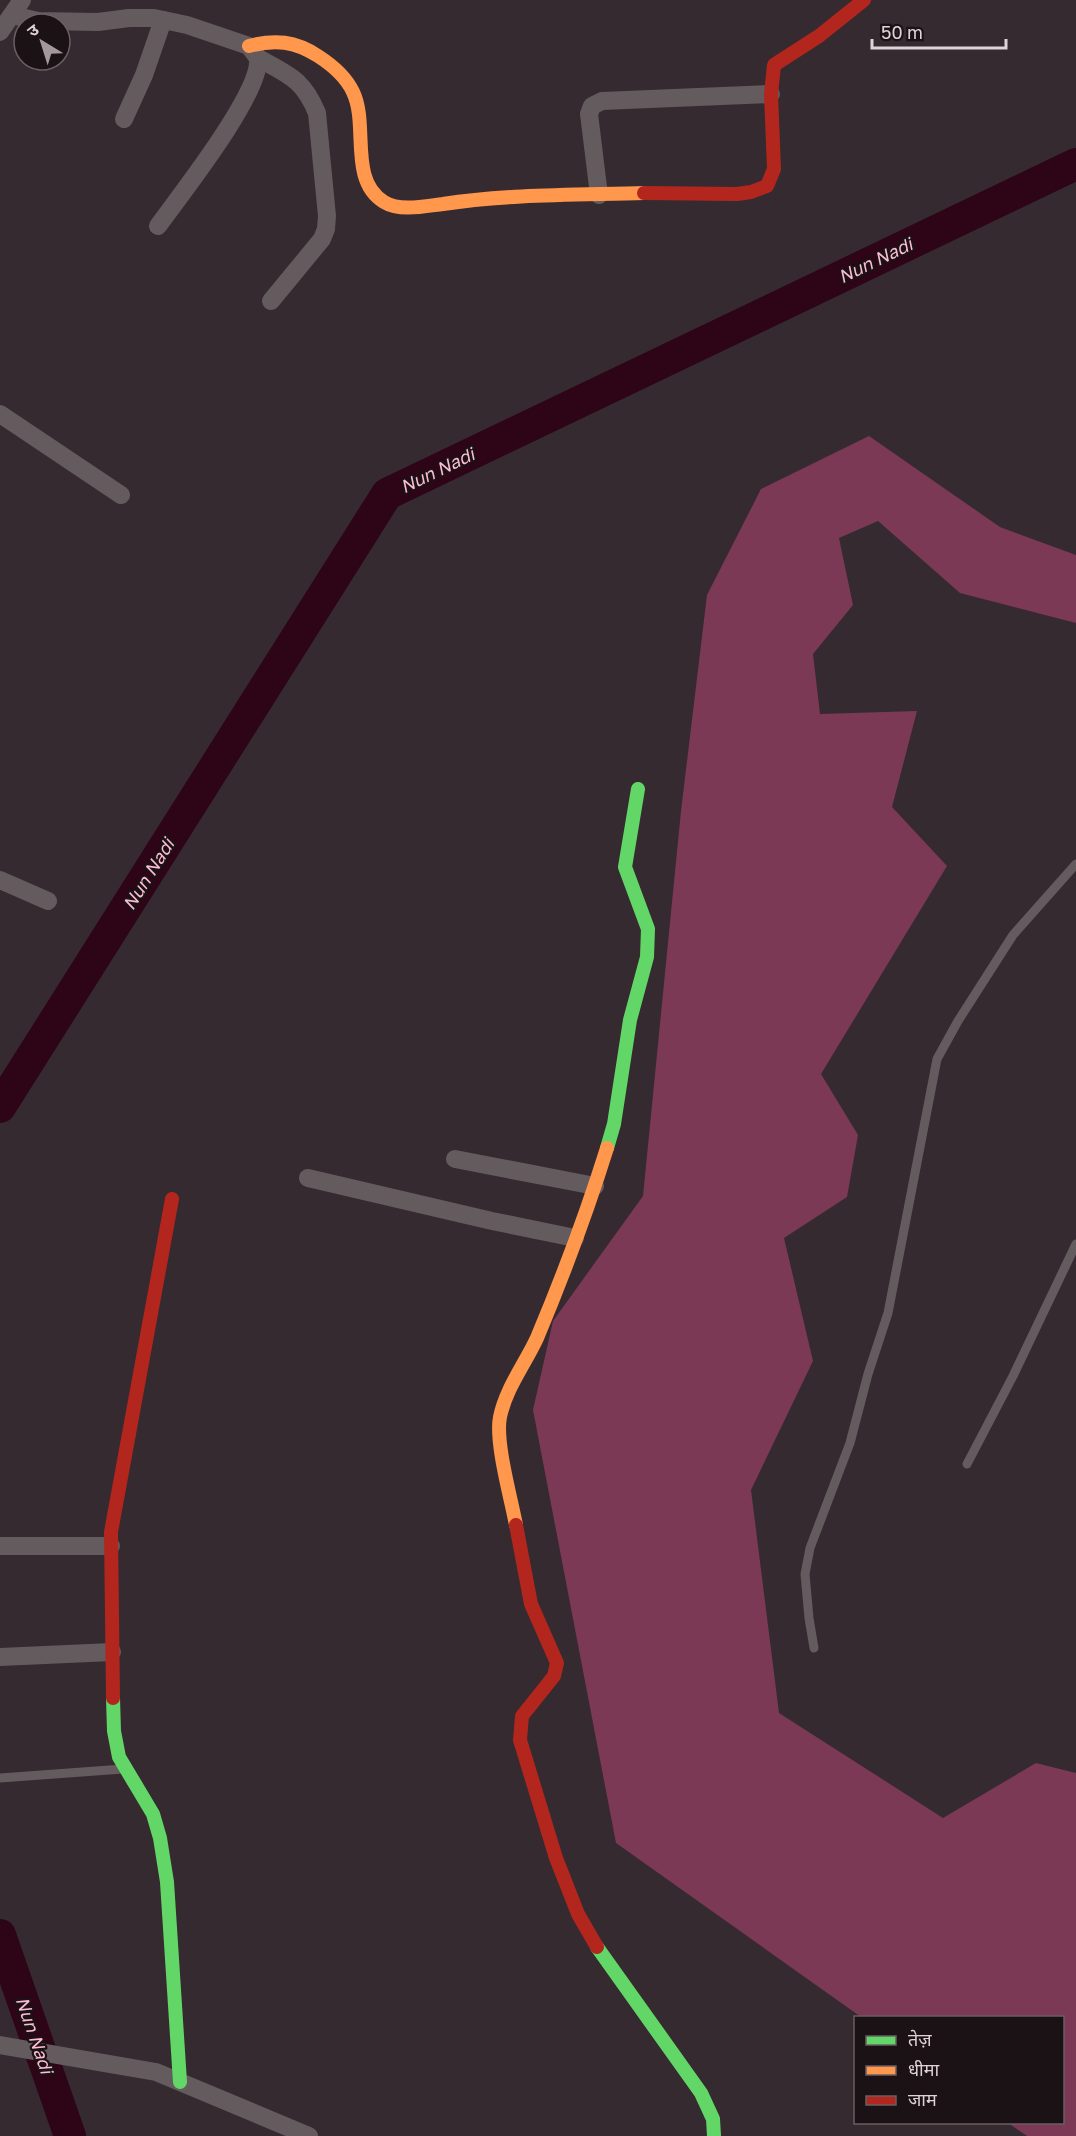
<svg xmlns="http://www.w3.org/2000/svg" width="1076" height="2136" font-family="'Golos Text','Noto Sans Devanagari',sans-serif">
  <rect width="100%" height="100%" fill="#352a2f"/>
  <!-- forest -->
  <path fill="#7b3955" d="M 869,436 L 1000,527 L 1076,555 L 1076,623 L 960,593 L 878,521 L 839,538 L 853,605 L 813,654 L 820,714 L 917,711 L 892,807 L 947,866 L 821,1074 L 858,1135 L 847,1197 L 784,1238 L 813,1361 L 751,1490 L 779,1713 L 943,1818 L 1036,1763 L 1076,1773 L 1076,2136 L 1027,2136 L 1008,2123 L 1062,2122 L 1062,2018 L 861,2017 L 616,1843 L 533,1410 L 553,1321 L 643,1196 L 681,811 L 707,595 L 761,489 Z"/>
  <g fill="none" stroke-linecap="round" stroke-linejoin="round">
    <!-- river -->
    <g stroke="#2e0417" stroke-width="32">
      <path d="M 0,1107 L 387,494 L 1076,164"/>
      <path d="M 0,1935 L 70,2136"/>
    </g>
    <!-- lane -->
    <g stroke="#645b5f" stroke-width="9">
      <path d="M 967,1464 L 1013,1376 L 1076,1244"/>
      <path d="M 814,1648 L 809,1618 L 805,1574 L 810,1548 L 850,1443 L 868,1374 L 888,1313 L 937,1059 L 958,1021 L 1013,935 L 1076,864"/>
      <path d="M 0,1778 L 123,1769"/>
    </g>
    <!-- street -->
    <g stroke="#645b5f" stroke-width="18">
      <path d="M 12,15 L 38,21 L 98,22 L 129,18 L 154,18 L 187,25 L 249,46 L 258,58 C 262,92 181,194 158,226"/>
      <path d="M 0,32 L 22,0"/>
      <path d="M 258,58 C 289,75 303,79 317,113 L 327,216 L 326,229 L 322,239 L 271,301"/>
      <path d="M 124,119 L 144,75 L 163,20"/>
      <path d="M 599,195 L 589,114 L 592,106 L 602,101 L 771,94"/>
      <path d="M 0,414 L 121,495"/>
      <path d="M 0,880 L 48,901"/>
      <path d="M 455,1159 L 595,1186"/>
      <path d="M 308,1178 L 492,1221 L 575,1238"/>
      <path d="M 0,1546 L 111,1546"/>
      <path d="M 0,1657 L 112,1652"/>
      <path d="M 0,2045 L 156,2072 L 309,2136"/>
    </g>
    <!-- fast -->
    <g stroke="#63d668" stroke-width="14">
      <path d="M 607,1148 L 614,1124 L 630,1020 L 647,957 L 648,929 L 625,867 L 638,789"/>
      <path d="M 113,1698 L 114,1731 L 119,1757 L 153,1814 L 160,1838 L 167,1882 L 180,2082"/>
      <path d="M 597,1947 L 701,2093 L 713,2119 L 714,2136"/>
    </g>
    <!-- slow -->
    <g stroke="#ff974d" stroke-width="14">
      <path d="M 249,46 C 275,39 295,41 318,56 C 332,65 346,77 353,92 C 369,125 348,180 384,202 C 400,212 426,206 443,204 C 509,194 577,195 644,193"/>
      <path d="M 516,1525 C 511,1498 495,1442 500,1417 C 506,1388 525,1364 537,1338 C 563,1276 587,1212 607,1148"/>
    </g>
    <!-- jam -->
    <g stroke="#b3261e" stroke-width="14">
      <path d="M 644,193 L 737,194 L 751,192 L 767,186 L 774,169 L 771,94 L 774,65 L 819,36 L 864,0"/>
      <path d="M 516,1525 L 531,1604 L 557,1663 L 554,1676 L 522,1716 L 520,1740 L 556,1858 L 578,1914 L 597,1947"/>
      <path d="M 113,1698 L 111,1532 L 172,1199"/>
    </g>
  </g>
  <g text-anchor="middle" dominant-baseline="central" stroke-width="4.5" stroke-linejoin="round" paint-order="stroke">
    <!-- water labels -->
    <g font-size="18" font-style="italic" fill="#febbd4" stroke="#1b1215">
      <text transform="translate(875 260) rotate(-26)">Nun Nadi</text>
      <text transform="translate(437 470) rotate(-26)">Nun Nadi</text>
      <text transform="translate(148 874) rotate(-58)">Nun Nadi</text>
      <text transform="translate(35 2035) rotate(71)">Nun Nadi</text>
    </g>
  </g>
  <!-- legend -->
  <rect x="854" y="2016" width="210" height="108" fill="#1b1215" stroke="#6a5f63" stroke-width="1.5"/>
  <rect x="866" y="2036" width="30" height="9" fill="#63d668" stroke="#6a5f63" stroke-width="1.5"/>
  <text x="908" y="2046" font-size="18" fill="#e0d3d8">तेज़</text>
  <rect x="866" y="2066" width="30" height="9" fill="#ff974d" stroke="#6a5f63" stroke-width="1.5"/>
  <text x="908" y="2076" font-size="18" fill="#e0d3d8">धीमा</text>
  <rect x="866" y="2096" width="30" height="9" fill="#b3261e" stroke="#6a5f63" stroke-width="1.5"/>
  <text x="908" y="2106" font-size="18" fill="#e0d3d8">जाम</text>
  <!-- north arrow -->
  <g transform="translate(42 42) rotate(322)"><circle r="28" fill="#1b1215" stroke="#6a5f63" stroke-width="1.5"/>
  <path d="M0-4.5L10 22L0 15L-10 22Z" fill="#a4989d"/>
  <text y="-9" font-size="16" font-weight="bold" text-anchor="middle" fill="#e0d3d8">उ</text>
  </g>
  <!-- scale -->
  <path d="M872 39v9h134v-9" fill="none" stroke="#e0d3d8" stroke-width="3"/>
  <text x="881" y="39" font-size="18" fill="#e0d3d8" stroke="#1b1215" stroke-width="4.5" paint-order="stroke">50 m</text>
</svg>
